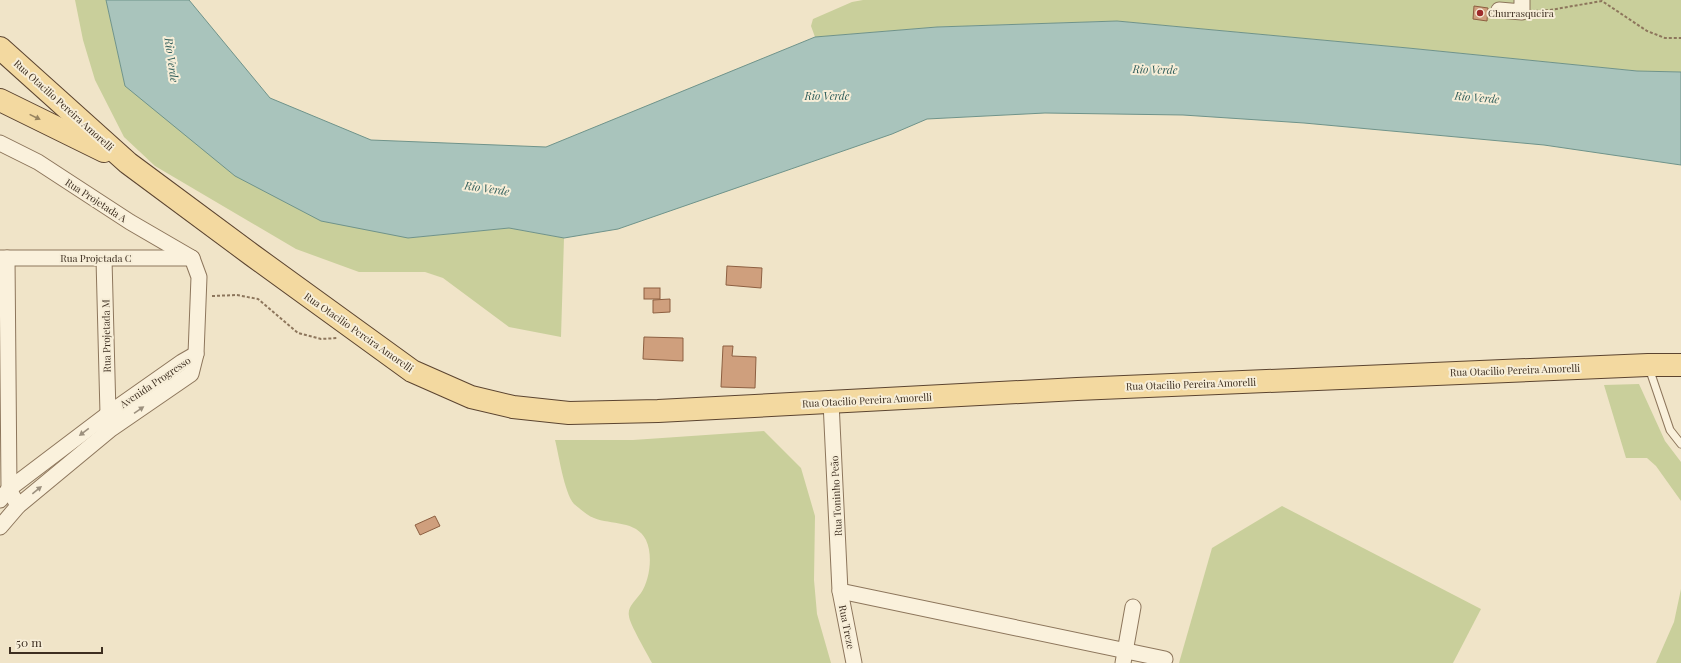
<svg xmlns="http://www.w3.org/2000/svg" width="1681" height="663" font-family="'Playfair Display',serif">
  <rect width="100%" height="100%" fill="#f0e4c8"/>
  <!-- green -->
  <g fill="#c9cf9b">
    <path d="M 75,0 L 106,0 L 125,86 L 408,238 L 509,228 L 564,238 L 561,337 L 509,327 L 443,278 L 425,272 L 359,272 L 296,249 L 155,166 L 124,137 L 95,80 L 83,40 Z"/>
    <path d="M 863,0 L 1681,0 L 1681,72 L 1637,71 L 1408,48 L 1117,21 L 937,27 L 815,37 L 811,26 L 813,19 L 852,2 Z"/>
    <path d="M 1639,384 L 1665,441 L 1681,462 L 1681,501 L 1656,466 L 1647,458 L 1626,458 L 1604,385 Z"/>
    <path d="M 764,431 L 801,468 L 815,516 L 814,580 L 817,614 L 831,663 L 652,663 C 648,655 629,623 629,616 C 627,607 636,600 641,593 C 650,579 653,555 646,540 C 636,520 611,525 594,518 C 588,516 579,508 574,504 C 564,492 559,455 555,440 L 633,440 Z"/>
    <path d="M 1282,506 L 1481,609 L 1453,663 L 1179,663 L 1212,548 Z"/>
    <path d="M 1681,589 L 1681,663 L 1656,663 L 1674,622 Z"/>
  </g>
  <!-- water -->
  <path fill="#a9c4bc" stroke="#6f938a" d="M 106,0 L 189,0 L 270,98 L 371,140 L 546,147 L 815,37 L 937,27 L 1117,21 L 1408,48 L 1637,71 L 1681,72 L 1681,165 L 1544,145 L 1304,123 L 1183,115 L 1045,113 L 927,119 L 892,134 L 618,229 L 564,238 L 509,228 L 408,238 L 321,221 L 235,176 L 125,86 Z"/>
  <!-- building -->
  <g fill="#cf9f7d" stroke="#8d5f41">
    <path d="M 1474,6 L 1488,8 L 1487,21 L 1473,19 Z"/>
    <path d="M 727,266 L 762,268 L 761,288 L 726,285 Z"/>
    <rect x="644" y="288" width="16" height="11"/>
    <path d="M 670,299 L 670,312 L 653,313 L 653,300 Z"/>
    <path d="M 644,337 L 683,338 L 683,361 L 643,359 Z"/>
    <path d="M 723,346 L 733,346 L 732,356 L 756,357 L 755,388 L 721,387 Z"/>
    <path d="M 435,516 L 440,526 L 420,535 L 415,525 Z"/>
  </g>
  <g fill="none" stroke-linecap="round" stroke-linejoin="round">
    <!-- lane casing -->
    <g stroke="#8d765c" stroke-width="9">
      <path id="lane" d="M 1649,368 L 1670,430 L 1681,444"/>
    </g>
    <!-- street casing -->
    <g stroke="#8d765c" stroke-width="17">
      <g id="street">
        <path d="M 1499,10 L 1522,12 L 1522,0"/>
        <path d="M 0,143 L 38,162 L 130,222 L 192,258"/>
        <path d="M 0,258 L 191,258"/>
        <path d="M 7,258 L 9,489 L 18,506"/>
        <path d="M 104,259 L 108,414 L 110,422"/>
        <path d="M 831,402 L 840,591 L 854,663"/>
        <path d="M 0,500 L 9,489 L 108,414 L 182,362 L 196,354"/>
        <path d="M 0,527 L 18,506 L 111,429 L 191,374 L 196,354 L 199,277 L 192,258"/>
        <path d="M 840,591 L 1165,659"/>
        <path d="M 1123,663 L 1133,607"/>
      </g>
    </g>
    <!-- primary casing -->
    <g stroke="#5b4430" stroke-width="24">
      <g id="primary">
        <path d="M 0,48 L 128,163 L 252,255 L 412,371 L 471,397 L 513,407 L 569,413 L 658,411 L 1077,389 L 1648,365 L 1681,365"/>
        <path d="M 0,100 L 104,151"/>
      </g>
    </g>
    <!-- path -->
    <g stroke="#8d765c" stroke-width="2" stroke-dasharray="3 2" stroke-linecap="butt">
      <path d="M 1535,11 L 1550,10 L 1602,1 L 1647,31 L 1665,38 L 1681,38"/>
      <path d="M 212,296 L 237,295 L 258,299 L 298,333 L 321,339 L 338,338"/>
    </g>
    <!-- lane -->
    <use href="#lane" stroke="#faf1dc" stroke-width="7"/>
    <!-- street -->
    <use href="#street" stroke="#faf1dc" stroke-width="15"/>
    <!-- primary -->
    <use href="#primary" stroke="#f3d9a0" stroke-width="22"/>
  </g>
  <!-- one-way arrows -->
  <defs><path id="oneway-solid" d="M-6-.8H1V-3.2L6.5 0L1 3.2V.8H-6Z"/></defs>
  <use fill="#988460" href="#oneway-solid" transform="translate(35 117) rotate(26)"/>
  <g fill="#9c907e">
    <use href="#oneway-solid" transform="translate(139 410) rotate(-34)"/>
    <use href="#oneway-solid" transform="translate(84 432) rotate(143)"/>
    <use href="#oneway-solid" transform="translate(37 490) rotate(-39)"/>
  </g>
  <!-- markers -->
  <circle fill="#9e2a2b" stroke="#f7eed8" stroke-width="1.5" cx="1480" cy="13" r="4"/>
  <g text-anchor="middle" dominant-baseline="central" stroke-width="4" stroke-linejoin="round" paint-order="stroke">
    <!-- poi labels -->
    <g font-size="10" fill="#3d2e20" stroke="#f7eed8" text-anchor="start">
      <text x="1488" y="13">Churrasqueira</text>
    </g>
    <!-- street labels -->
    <g font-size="10" fill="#3d2e20" stroke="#f7eed8">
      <text transform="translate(64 105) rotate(42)">Rua Otacilio Pereira Amorelli</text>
      <text transform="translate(96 200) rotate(33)">Rua Projetada A</text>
      <text x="96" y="258">Rua Projetada C</text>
      <text transform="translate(359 332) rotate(35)">Rua Otacilio Pereira Amorelli</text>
      <text transform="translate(106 336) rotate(-91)">Rua Projetada M</text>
      <text transform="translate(1515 370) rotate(-2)">Rua Otacilio Pereira Amorelli</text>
      <text transform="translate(155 382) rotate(-34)">Avenida Progresso</text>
      <text transform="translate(1191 384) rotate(-2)">Rua Otacilio Pereira Amorelli</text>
      <text transform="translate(867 400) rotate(-3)">Rua Otacilio Pereira Amorelli</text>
      <text transform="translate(836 496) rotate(-93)">Rua Toninho Peão</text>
      <text transform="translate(847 627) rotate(79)">Rua Treze</text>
    </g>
    <!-- water labels -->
    <g font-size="11" font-style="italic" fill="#2f5d5a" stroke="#f7eed8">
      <text transform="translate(172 60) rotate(82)">Rio Verde</text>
      <text transform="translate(1155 69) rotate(1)">Rio Verde</text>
      <text x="827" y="95">Rio Verde</text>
      <text transform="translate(1477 97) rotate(5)">Rio Verde</text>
      <text transform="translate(487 188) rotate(8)">Rio Verde</text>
    </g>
  </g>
  <!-- scale -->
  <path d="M10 647v6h92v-6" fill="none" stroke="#3d2e20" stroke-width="2"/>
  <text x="16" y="647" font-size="12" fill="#3d2e20" stroke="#f7eed8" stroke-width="3" paint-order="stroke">50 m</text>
</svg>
